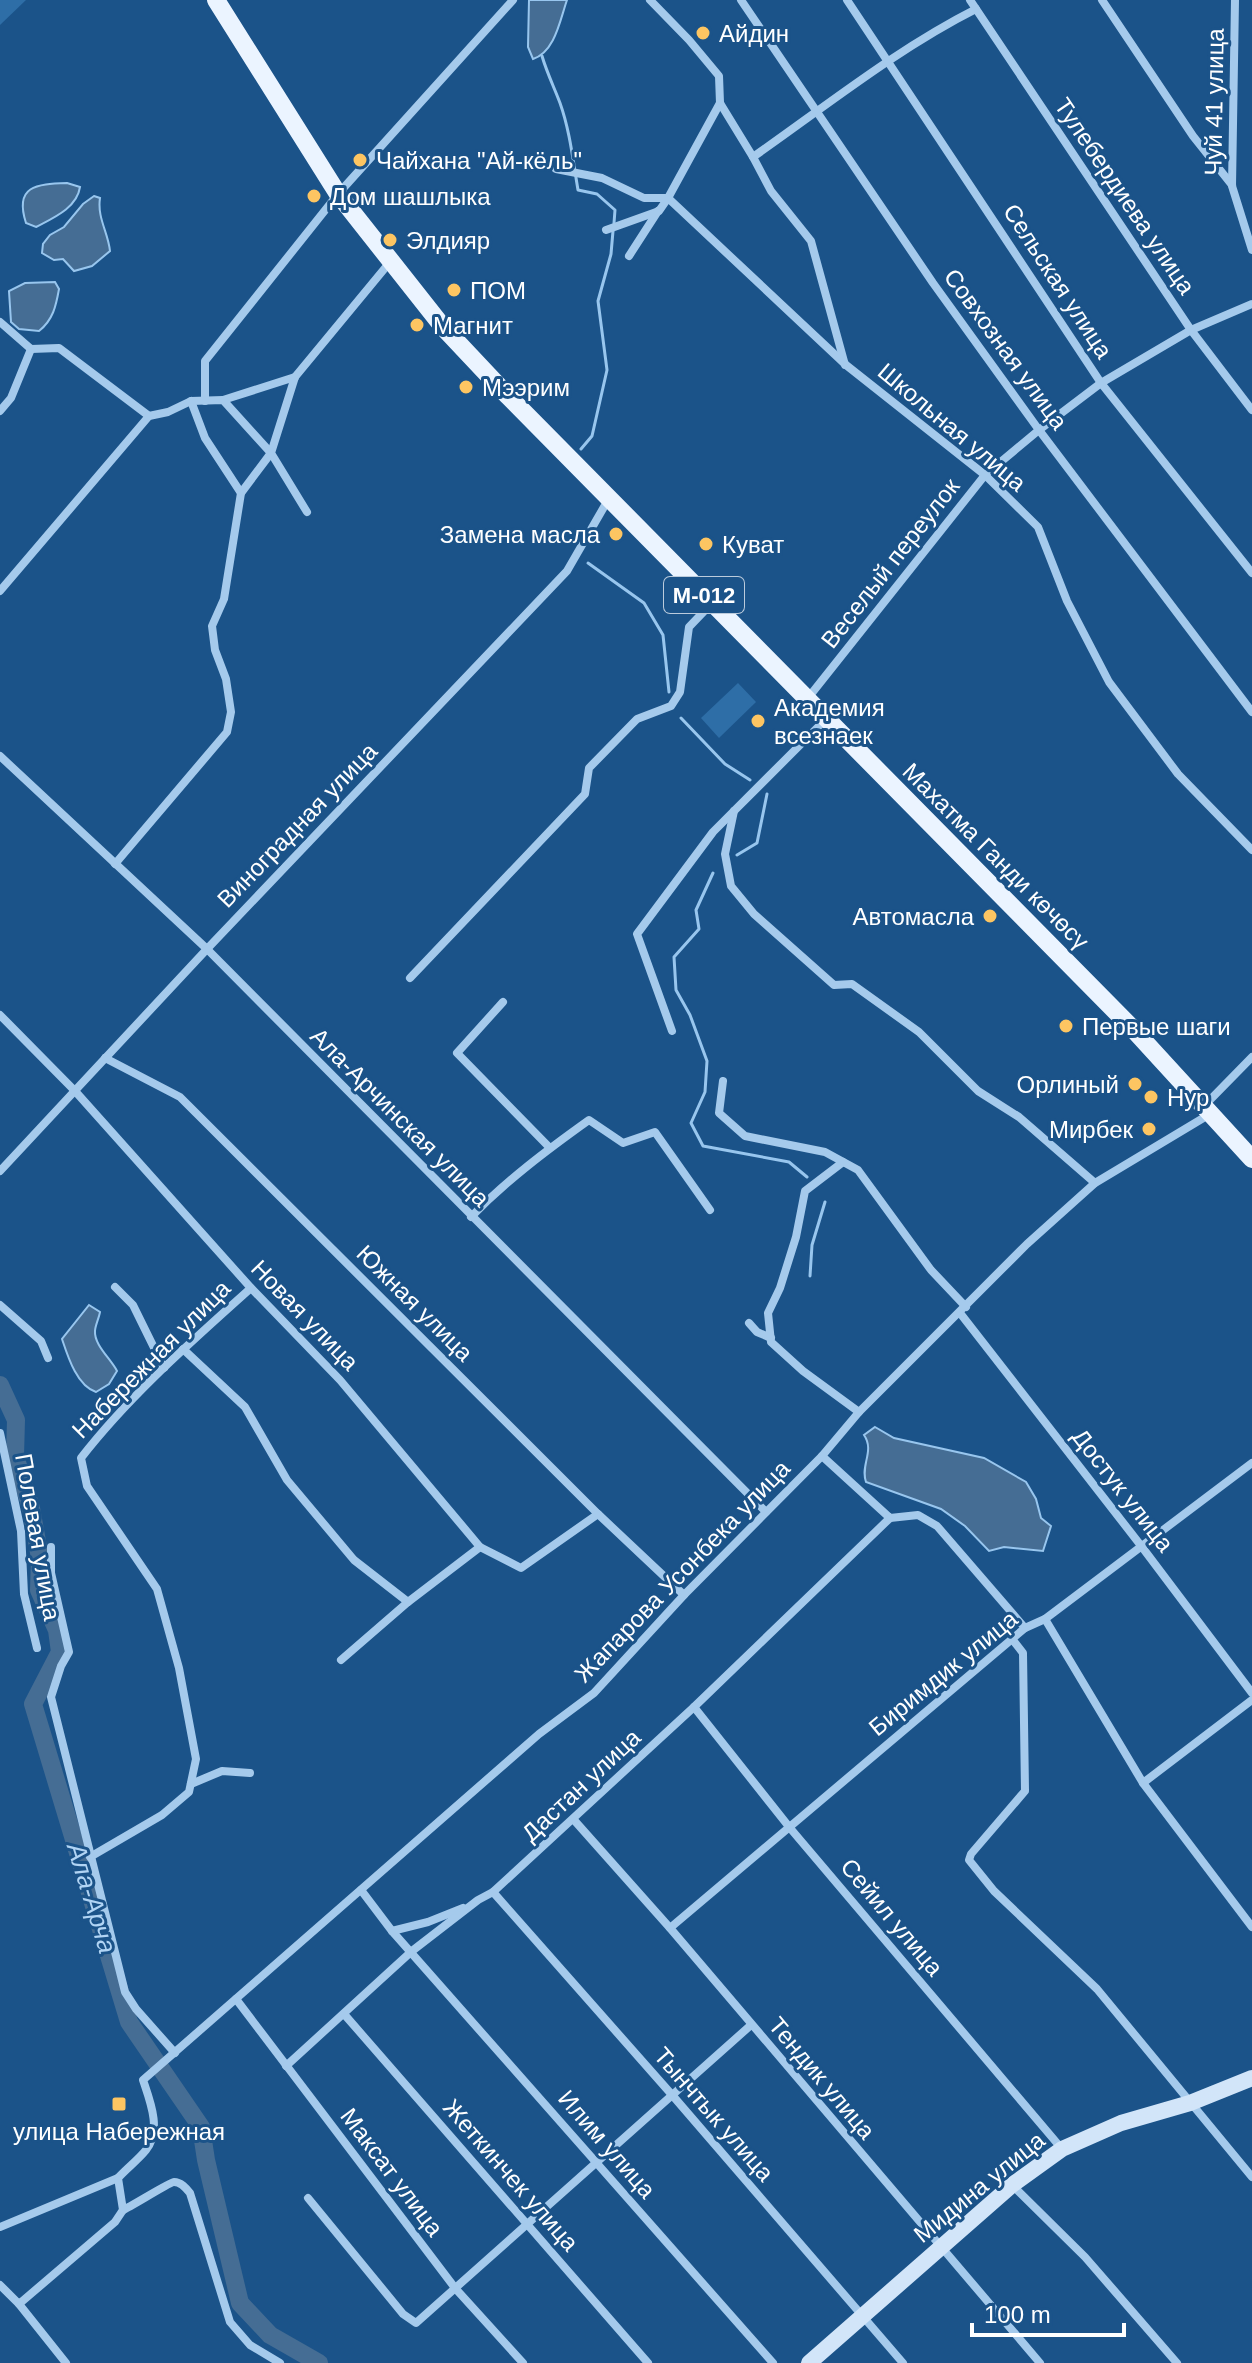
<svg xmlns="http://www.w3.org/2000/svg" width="1252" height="2363" font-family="Helvetica,sans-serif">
  <rect width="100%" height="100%" fill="#1b5389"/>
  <!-- green -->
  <g fill="#2e6ea7">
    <path d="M 0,0 L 26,0 L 0,25 Z"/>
    <path d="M 738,683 L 756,702 L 719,738 L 701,718 Z"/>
  </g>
  <!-- water -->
  <g fill="#456d94" stroke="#98c6ee" stroke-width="2">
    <path d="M 529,0 L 567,0 C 560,20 555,52 533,59 L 528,47 Z"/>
    <path d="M 67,183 L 80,187 C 77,208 53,218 36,227 L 26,223 C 14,186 36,184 67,183 Z"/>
    <path d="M 94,196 L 100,198 C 97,218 108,232 110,251 L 92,266 L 74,271 L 63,259 L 54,260 L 42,253 L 43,244 L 50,235 L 64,227 L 83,204 Z"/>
    <path d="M 55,282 L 59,289 C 56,306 53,320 39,331 L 19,329 L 11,322 L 9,291 L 25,283 Z"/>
    <path d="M 89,1305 L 100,1312 C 99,1318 95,1326 95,1331 C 94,1345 111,1359 117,1371 L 109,1384 L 96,1392 C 77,1386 68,1357 62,1339 Z"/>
    <path d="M 875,1427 L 894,1438 L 984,1458 L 1026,1482 L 1036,1499 L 1041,1518 L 1051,1526 L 1043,1551 L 1004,1547 L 989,1551 L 965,1526 L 941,1509 L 866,1482 C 860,1465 875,1451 864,1435 Z"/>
  </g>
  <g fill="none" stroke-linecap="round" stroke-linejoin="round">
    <!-- stream -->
    <g stroke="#98c6ee" stroke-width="3">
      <path d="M 542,56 C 547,73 554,87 560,103 C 570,131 573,161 578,190 L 597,194 L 615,210 L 614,223"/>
      <path d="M 581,449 L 592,436 L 607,370 L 598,301 L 611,254 L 613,231"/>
      <path d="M 588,563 L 644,603 L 663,635 L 669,692"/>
      <path d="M 681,718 L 725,764 L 750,780"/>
      <path d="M 737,855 L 757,843 L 767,794"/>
      <path d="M 713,873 L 696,910 L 699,929 L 674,957 L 676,990 L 690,1015 L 707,1061 L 705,1092 L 691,1123 L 703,1146 L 789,1162 L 807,1177"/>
      <path d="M 810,1276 L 812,1245 L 825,1202"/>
    </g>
    <!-- river -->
    <path stroke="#456d94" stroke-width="18" d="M 0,1385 L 16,1420 L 15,1456 L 31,1508 L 40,1558 L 39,1590 L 57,1630 L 60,1652 L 33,1704 L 129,2022 L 201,2127 L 206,2160 L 240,2303 L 270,2335 L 319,2363"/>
    <!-- street -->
    <g stroke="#a5caec" stroke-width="8">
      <path d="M 650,0 L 689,40 L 719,76 L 720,103 L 753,157 L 771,191 L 811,241 L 845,365"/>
      <path d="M 741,0 L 933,283 L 1039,430 L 1252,712"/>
      <path d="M 847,0 L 1101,383 L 1252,573"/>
      <path d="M 970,0 L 1191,330 L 1252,410"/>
      <path d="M 1102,0 L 1193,136 L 1232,185"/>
      <path d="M 1235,0 L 1232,186 L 1252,250"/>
      <path d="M 720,103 L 668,198 L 846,365 L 985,475 L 1038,527 L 1067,601 L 1109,682 L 1178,774 L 1252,850"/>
      <path d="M 753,157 C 826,106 897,49 976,9"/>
      <path d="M 556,169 L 602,178 L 644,198 L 668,198"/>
      <path d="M 606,230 L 659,211 L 668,198"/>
      <path d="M 629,256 L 658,211"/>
      <path d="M 0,322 L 31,349 L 59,348 L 149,416"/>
      <path d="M 223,400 L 295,377"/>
      <path d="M 191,401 L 205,438 L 241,493"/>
      <path d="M 205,401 L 205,361 L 338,194 L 513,0"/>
      <path d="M 0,411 L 11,398 L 31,349"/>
      <path d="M 307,512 L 271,453 L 295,377 L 390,262"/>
      <path d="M 0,591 L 149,416 L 168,412 L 191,401 L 223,400 L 271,453 L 241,493 L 224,599 L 212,626 L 215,650 L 226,679 L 231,712 L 227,732 L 115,864"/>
      <path d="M 808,698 L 985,475 L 1039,430 L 1101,383 L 1191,330 L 1252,304"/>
      <path d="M 0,756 L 207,949 L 766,1512"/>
      <path d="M 734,811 L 725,854 L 731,886 L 754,914 L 834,985 L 852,984 L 919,1032 L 978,1091 L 1019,1117 L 1095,1183"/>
      <path d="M 410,978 L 585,794 L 589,768 L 637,719 L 671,706 L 680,692 L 689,627 L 712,603"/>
      <path d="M 503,1002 L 457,1053 L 550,1148"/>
      <path d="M 0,1015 L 75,1091 L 251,1288 L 340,1380 L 480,1547 L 521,1568 L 598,1514"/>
      <path d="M 672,1031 L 637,934 L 713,832 L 826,719"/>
      <path d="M 105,1058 L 180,1097 L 598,1514 L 684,1595"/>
      <path d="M 723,1081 L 719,1113 L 745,1136 L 825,1152 L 858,1170 L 931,1270 L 966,1307"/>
      <path d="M 1205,1105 L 1252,1057"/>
      <path d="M 843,1162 L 805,1191 L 796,1237 L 780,1288 L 768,1313 L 771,1342 L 803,1371 L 859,1412"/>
      <path d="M 0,1171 L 207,949 L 567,571 L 608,500"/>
      <path d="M 471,1217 C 507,1180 547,1150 589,1120 L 623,1143 L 655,1132 L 710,1210"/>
      <path d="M 115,1287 L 133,1305 L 164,1368"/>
      <path d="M 0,1305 L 41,1341 L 48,1358"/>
      <path d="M 960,1313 L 1142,1547 L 1252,1693"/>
      <path d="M 749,1323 L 757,1332 L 771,1338"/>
      <path d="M 183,1349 L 245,1407 L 287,1480 L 354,1560 L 408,1602 L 480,1547"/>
      <path d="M 0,1433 L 21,1531 L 24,1594 L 37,1648"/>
      <path d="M 822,1456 L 890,1518 L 918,1515 L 937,1526 L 1025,1628"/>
      <path d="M 51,1547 L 51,1573 L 69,1652 L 61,1666 L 51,1697 L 125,1992 L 136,2009 L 175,2053"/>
      <path d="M 1045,1619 L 1143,1783 L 1252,1927"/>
      <path d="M 1012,1639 L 1023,1653 L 1025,1791 L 971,1854 L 969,1860 L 994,1891 L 1097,1989 L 1252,2177"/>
      <path d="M 341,1660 L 408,1602"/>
      <path d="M 694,1707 L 790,1828 L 1062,2149"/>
      <path d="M 1143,1783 L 1252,1700"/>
      <path d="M 191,1784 L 222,1771 L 250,1773"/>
      <path d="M 574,1820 L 670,1928 L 1040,2363"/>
      <path d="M 90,1857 L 162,1815 L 189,1792 L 196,1759 L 179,1668 L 157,1589 L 87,1486 L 81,1458 C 130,1395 191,1342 251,1288"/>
      <path d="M 361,1890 L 392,1931 L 773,2363"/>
      <path d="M 493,1892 L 673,2096 L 903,2363"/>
      <path d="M 670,1928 L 1025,1628 L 1045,1619 L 1252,1463"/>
      <path d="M 392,1931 L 428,1922 L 463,1908"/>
      <path d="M 236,1999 L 455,2288 L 523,2363"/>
      <path d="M 344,2014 L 648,2363"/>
      <path d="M 286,2066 L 412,1951 L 478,1900 L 493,1892 L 694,1707 L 890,1518"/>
      <path d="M 1012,2185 L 1085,2257 L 1177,2363"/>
      <path d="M 308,2198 L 403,2314 L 416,2323 L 751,2025"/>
      <path d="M 123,2210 C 132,2206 170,2182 174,2182 C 181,2182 186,2188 190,2193 L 230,2322 L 250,2345 L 280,2363"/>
      <path d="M 0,2227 L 118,2178"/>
      <path d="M 0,2285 L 19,2304 L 115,2222 L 123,2210 L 118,2178 C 127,2168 138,2160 146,2150 C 162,2130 150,2101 143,2080 L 539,1734 L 594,1693 L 684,1595 L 822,1456 L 859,1412 L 1027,1244 L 1095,1183 L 1210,1114"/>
      <path d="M 19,2304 L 66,2363"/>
    </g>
    <!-- secondary -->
    <path stroke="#d2e5f9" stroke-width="16" d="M 809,2363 L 1012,2185 L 1062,2149 L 1121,2123 L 1190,2103 L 1252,2078"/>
    <!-- primary -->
    <path stroke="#ebf4ff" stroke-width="18" d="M 216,0 L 338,194 L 443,327 L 508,396 L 1133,1029 L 1252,1159"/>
  </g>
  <!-- markers -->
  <g fill="#fdc562" stroke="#1b5389" stroke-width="3">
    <circle cx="703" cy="33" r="8"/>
    <circle cx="360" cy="160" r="8"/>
    <circle cx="314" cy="196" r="8"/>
    <circle cx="390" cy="240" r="8"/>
    <circle cx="454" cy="290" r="8"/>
    <circle cx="417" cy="325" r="8"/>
    <circle cx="466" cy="387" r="8"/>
    <circle cx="616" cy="534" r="8"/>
    <circle cx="706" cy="544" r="8"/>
    <circle cx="758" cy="721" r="8"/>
    <circle cx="990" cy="916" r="8"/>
    <circle cx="1066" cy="1026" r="8"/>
    <circle cx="1135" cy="1084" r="8"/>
    <circle cx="1151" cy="1097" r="8"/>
    <circle cx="1149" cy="1129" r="8"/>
    <rect x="111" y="2096" width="16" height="16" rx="4"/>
  </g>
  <g text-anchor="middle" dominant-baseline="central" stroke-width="6" stroke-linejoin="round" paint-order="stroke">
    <!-- shield labels -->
    <rect fill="#1b5389" stroke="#bbcbdc" stroke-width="2" x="664" y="577" width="80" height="36" rx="6"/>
    <g font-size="22" font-weight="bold" fill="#fff">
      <text x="704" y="595">М-012</text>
    </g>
    <!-- poi labels -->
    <g font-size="24" fill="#fff" stroke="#1b5389" text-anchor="start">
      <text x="719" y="33">Айдин</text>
      <text x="376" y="160">Чайхана "Ай-кёль"</text>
      <text x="330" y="196">Дом шашлыка</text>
      <text x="406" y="240">Элдияр</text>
      <text x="470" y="290">ПОМ</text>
      <text x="433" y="325">Магнит</text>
      <text x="482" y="387">Мээрим</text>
      <text x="600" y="534" text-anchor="end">Замена масла</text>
      <text x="722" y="544">Куват</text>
      <text x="774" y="707">Академия<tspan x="774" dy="28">всезнаек</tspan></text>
      <text x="974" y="916" text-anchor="end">Автомасла</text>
      <text x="1082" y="1026">Первые шаги</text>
      <text x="1119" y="1084" text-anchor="end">Орлиный</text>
      <text x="1167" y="1097">Нур</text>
      <text x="1133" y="1129" text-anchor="end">Мирбек</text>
      <text x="119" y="2131" text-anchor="middle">улица Набережная</text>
    </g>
    <!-- street labels -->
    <g font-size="24" fill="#fff" stroke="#1b5389">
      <text transform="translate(1214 102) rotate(-89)">Чуй 41 улица</text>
      <text transform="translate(1125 196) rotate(56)">Тулебердиева улица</text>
      <text transform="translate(1058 281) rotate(57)">Сельская улица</text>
      <text transform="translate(1006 349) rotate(54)">Совхозная улица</text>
      <text transform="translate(952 427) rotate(40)">Школьная улица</text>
      <text transform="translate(890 563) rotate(-52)">Веселый переулок</text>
      <text transform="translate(297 825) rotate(-46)">Виноградная улица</text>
      <text transform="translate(996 856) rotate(45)">Махатма Ганди көчөсү</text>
      <text transform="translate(400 1117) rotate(45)">Ала-Арчинская улица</text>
      <text transform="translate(415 1303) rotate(45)">Южная улица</text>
      <text transform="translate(305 1315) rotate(46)">Новая улица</text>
      <text transform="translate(151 1359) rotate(-45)">Набережная улица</text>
      <text transform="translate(1123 1490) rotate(52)">Достук улица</text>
      <text transform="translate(38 1537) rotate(80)">Полевая улица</text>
      <text transform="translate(682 1571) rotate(-46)">Жапарова Усонбека улица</text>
      <text transform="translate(943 1673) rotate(-39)">Биримдик улица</text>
      <text transform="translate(581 1785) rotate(-43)">Дастан улица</text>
      <text transform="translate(892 1917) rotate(50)">Сейил улица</text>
      <text transform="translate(822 2078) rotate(50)">Тендик улица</text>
      <text transform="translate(714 2114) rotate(49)">Тынчтык улица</text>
      <text transform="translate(607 2144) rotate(49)">Илим улица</text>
      <text transform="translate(392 2172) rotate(53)">Максат улица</text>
      <text transform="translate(511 2175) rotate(49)">Жеткинчек улица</text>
      <text transform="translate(979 2187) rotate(-39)">Мидина улица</text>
    </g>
    <!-- water labels -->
    <g font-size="26" font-style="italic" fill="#b1d4f4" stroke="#1b5389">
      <text transform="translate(92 1898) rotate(73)">Ала-Арча</text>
    </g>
  </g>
  <!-- scale -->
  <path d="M972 2323v12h152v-12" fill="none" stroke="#ffffff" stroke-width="4"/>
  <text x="984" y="2323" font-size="24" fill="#ffffff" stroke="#1b5389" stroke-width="6" paint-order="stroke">100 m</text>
</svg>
